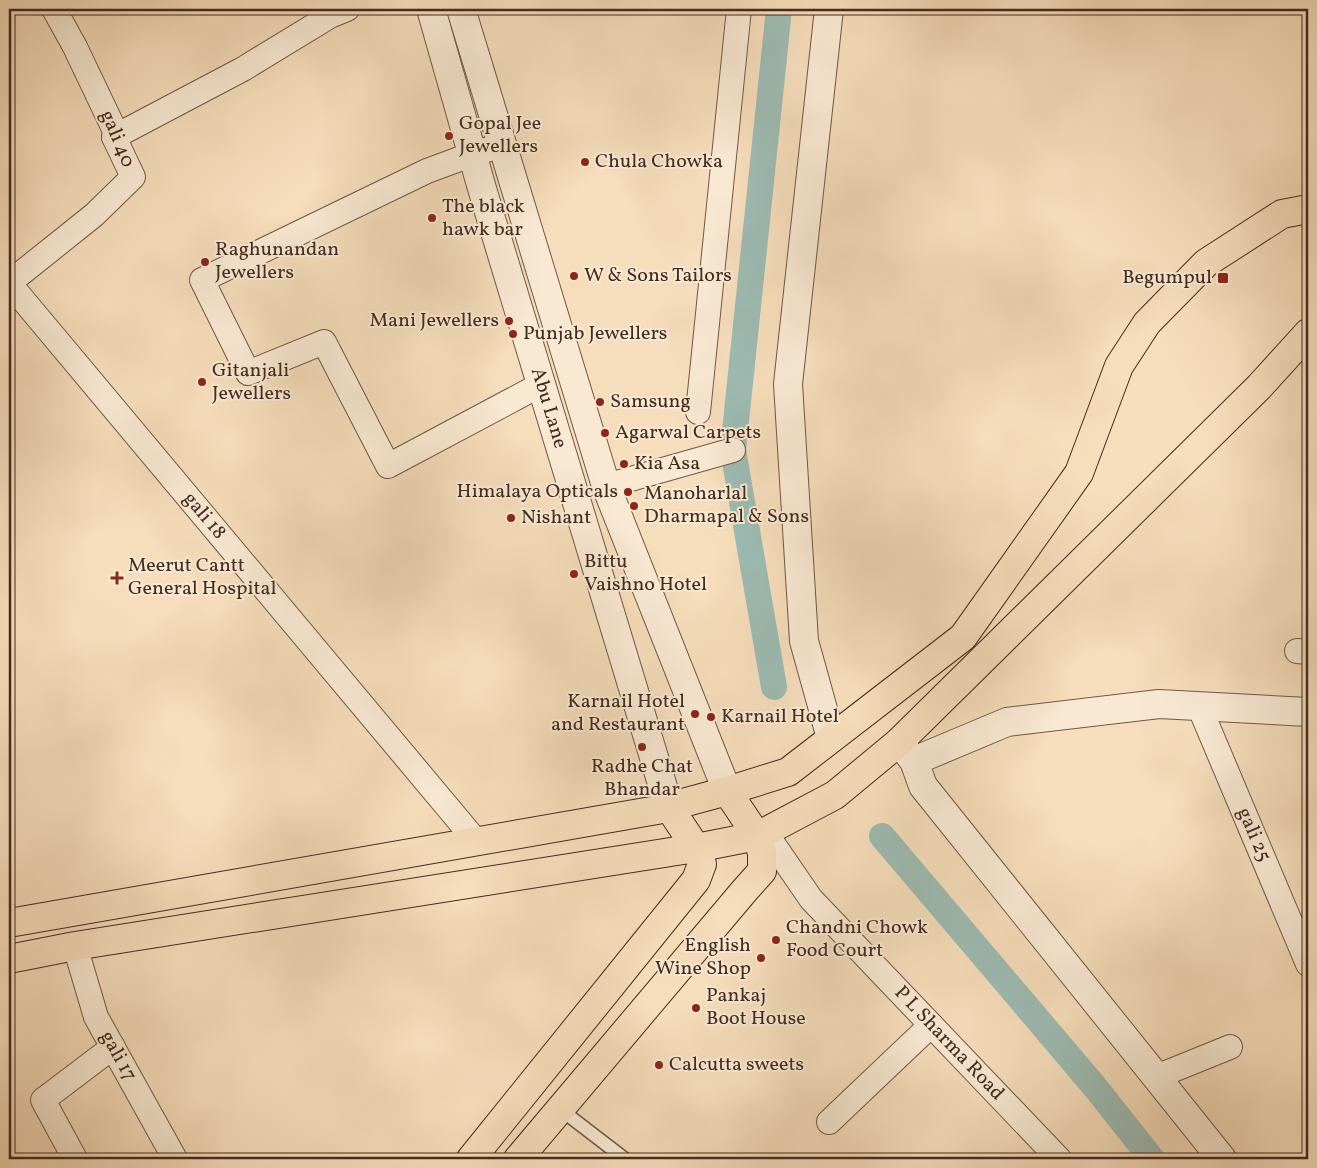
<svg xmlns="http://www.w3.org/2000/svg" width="1317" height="1168" font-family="Vollkorn,serif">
  <rect width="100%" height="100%" fill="#f6ddbb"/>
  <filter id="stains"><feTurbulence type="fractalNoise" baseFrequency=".004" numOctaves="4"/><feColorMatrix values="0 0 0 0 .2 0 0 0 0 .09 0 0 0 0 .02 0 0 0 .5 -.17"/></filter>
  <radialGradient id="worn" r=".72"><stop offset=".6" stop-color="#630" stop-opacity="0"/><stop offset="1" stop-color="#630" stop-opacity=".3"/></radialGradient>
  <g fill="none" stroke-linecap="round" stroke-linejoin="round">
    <!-- canal -->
    <g stroke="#9dbbb3" stroke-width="26">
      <path d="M 774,687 L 733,450 L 779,9"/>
      <path d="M 882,836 L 1095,1087 L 1152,1159"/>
    </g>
    <!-- service casing -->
    <g stroke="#6f5846" stroke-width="15">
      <path id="service" d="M 560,1109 L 625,1159"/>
    </g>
    <!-- minor casing -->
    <g stroke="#6f5846" stroke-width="26">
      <g id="minor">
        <path d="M 114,137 L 243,69 L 330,16 L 347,9"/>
        <path d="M 502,145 L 473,154 L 427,171 L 202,280 L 248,373 L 324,342 L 388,466 L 542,384"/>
        <path id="s1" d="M 9,283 L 476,841"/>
        <path d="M 9,283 L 94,215 L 133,177 L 114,137 L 116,133 L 75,47 L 54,9"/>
        <path d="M 698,412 L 739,9"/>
        <path d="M 606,486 L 733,450"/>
        <path d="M 1297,651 L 1308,652"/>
        <path id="s2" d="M 1199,706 L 1308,964"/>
        <path id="s3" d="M 765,832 L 811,899 L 1059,1159"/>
        <path id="s4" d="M 75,946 L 96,1017 L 175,1159"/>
        <path d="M 1156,1077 L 1230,1047"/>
        <path d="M 829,1122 L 931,1025"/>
        <path d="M 75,1159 L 43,1100 L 113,1047"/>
      </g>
    </g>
    <!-- tertiary casing -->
    <g stroke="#6f5846" stroke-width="30">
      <g id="tertiary">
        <path id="s5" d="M 431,9 L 483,192 L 669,807"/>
        <path d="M 461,9 L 606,486 L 727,791"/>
        <path d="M 829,9 L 788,384 L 804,641 L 831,738"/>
        <path d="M 899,742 L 914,761 L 923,786 L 1222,1159"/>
        <path d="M 914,761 L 1007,722 L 1159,704 L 1308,712"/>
      </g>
    </g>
    <!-- primary casing -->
    <g stroke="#422b1f" stroke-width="30">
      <g id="primary">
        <path d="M 9,923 L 657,810 L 727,791 L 788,772 L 963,637 L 1079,473 L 1119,366 L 1147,323 L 1206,263 L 1282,214 L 1308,209"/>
        <path d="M 9,959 L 75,946 L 696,848 L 757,836 L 765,832 L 835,795 L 899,742 L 1259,387 L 1308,333"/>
        <path d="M 471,1159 L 696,880 L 702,864 L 696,848 L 669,807"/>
        <path d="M 518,1159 L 745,890 L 762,871 L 762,853 L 757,836 L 727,791"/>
      </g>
    </g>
    <!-- service -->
    <use href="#service" stroke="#f9e9d3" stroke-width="12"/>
    <!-- minor -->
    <use href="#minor" stroke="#f9e9d3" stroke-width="24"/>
    <!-- tertiary -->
    <use href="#tertiary" stroke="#f9e9d3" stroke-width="28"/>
    <!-- primary -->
    <use href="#primary" stroke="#f6ddbb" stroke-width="28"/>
  </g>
  <!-- markers -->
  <g fill="#8f2418" stroke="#f9e9d3" stroke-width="2">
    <circle cx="449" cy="136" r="5"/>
    <circle cx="585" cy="162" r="5"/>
    <circle cx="432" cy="218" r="5"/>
    <circle cx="205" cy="262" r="5"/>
    <circle cx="574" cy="276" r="5"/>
    <rect x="1217" y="272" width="12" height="12" rx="2.5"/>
    <circle cx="509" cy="321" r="5"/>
    <circle cx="513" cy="334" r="5"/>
    <circle cx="202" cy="382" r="5"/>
    <circle cx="600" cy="402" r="5"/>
    <circle cx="605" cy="433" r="5"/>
    <circle cx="624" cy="464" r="5"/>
    <circle cx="628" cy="492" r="5"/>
    <circle cx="634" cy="506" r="5"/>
    <circle cx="511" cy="518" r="5"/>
    <circle cx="574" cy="574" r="5"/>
    <path d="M114.5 570.5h5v5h5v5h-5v5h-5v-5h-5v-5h5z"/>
    <circle cx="695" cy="714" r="5"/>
    <circle cx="711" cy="717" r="5"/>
    <circle cx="642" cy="747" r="5"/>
    <circle cx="776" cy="940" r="5"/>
    <circle cx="761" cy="958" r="5"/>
    <circle cx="696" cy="1008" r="5"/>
    <circle cx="659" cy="1065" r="5"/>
  </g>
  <g text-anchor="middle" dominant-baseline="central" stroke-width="4" stroke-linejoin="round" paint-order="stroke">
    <!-- poi labels -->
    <g font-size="20" fill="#422b1f" stroke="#f9e9d3" text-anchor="start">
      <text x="459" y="124">Gopal Jee<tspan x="459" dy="23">Jewellers</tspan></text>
      <text x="595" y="162">Chula Chowka</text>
      <text x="442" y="207">The black<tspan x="442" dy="23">hawk bar</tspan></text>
      <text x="215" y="250">Raghunandan<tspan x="215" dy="23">Jewellers</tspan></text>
      <text x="584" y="276">W &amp; Sons Tailors</text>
      <text x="1212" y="278" text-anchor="end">Begumpul</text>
      <text x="499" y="321" text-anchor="end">Mani Jewellers</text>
      <text x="523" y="334">Punjab Jewellers</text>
      <text x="212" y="371">Gitanjali<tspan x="212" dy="23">Jewellers</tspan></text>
      <text x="610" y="402">Samsung</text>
      <text x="615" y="433">Agarwal Carpets</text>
      <text x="634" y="464">Kia Asa</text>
      <text x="618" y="492" text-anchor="end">Himalaya Opticals</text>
      <text x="644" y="494">Manoharlal<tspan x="644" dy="23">Dharmapal &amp; Sons</tspan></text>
      <text x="521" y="518">Nishant</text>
      <text x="584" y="562">Bittu<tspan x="584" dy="23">Vaishno Hotel</tspan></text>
      <text x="128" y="566">Meerut Cantt<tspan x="128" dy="23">General Hospital</tspan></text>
      <text x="685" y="702" text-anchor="end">Karnail Hotel<tspan x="685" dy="23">and Restaurant</tspan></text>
      <text x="721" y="717">Karnail Hotel</text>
      <text x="642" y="767" text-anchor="middle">Radhe Chat<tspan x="642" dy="23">Bhandar</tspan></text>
      <text x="786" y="928">Chandni Chowk<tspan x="786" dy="23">Food Court</tspan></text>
      <text x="751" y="946" text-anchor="end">English<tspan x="751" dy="23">Wine Shop</tspan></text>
      <text x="706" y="996">Pankaj<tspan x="706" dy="23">Boot House</tspan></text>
      <text x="669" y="1065">Calcutta sweets</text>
    </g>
    <!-- street labels -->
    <g font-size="20" fill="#422b1f" stroke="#f9e9d3">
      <text transform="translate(117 139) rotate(67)">gali 40</text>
      <text stroke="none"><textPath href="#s5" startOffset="416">Abu Lane</textPath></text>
      <text stroke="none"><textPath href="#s1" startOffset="304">gali 18</textPath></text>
      <text stroke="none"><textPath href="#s2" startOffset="140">gali 25</textPath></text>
      <text stroke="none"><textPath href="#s3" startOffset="281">P L Sharma Road</textPath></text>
      <text stroke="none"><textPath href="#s4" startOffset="119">gali 17</textPath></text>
    </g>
  </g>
  <!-- margin -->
  <rect width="1317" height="1168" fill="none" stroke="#f6ddbb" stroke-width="30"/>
  <rect x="10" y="10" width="1297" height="1148" fill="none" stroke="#422b1f" stroke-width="2.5"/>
  <rect x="15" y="15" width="1287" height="1138" fill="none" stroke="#422b1f"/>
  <rect width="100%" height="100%" filter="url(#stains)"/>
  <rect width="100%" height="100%" fill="url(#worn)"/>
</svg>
